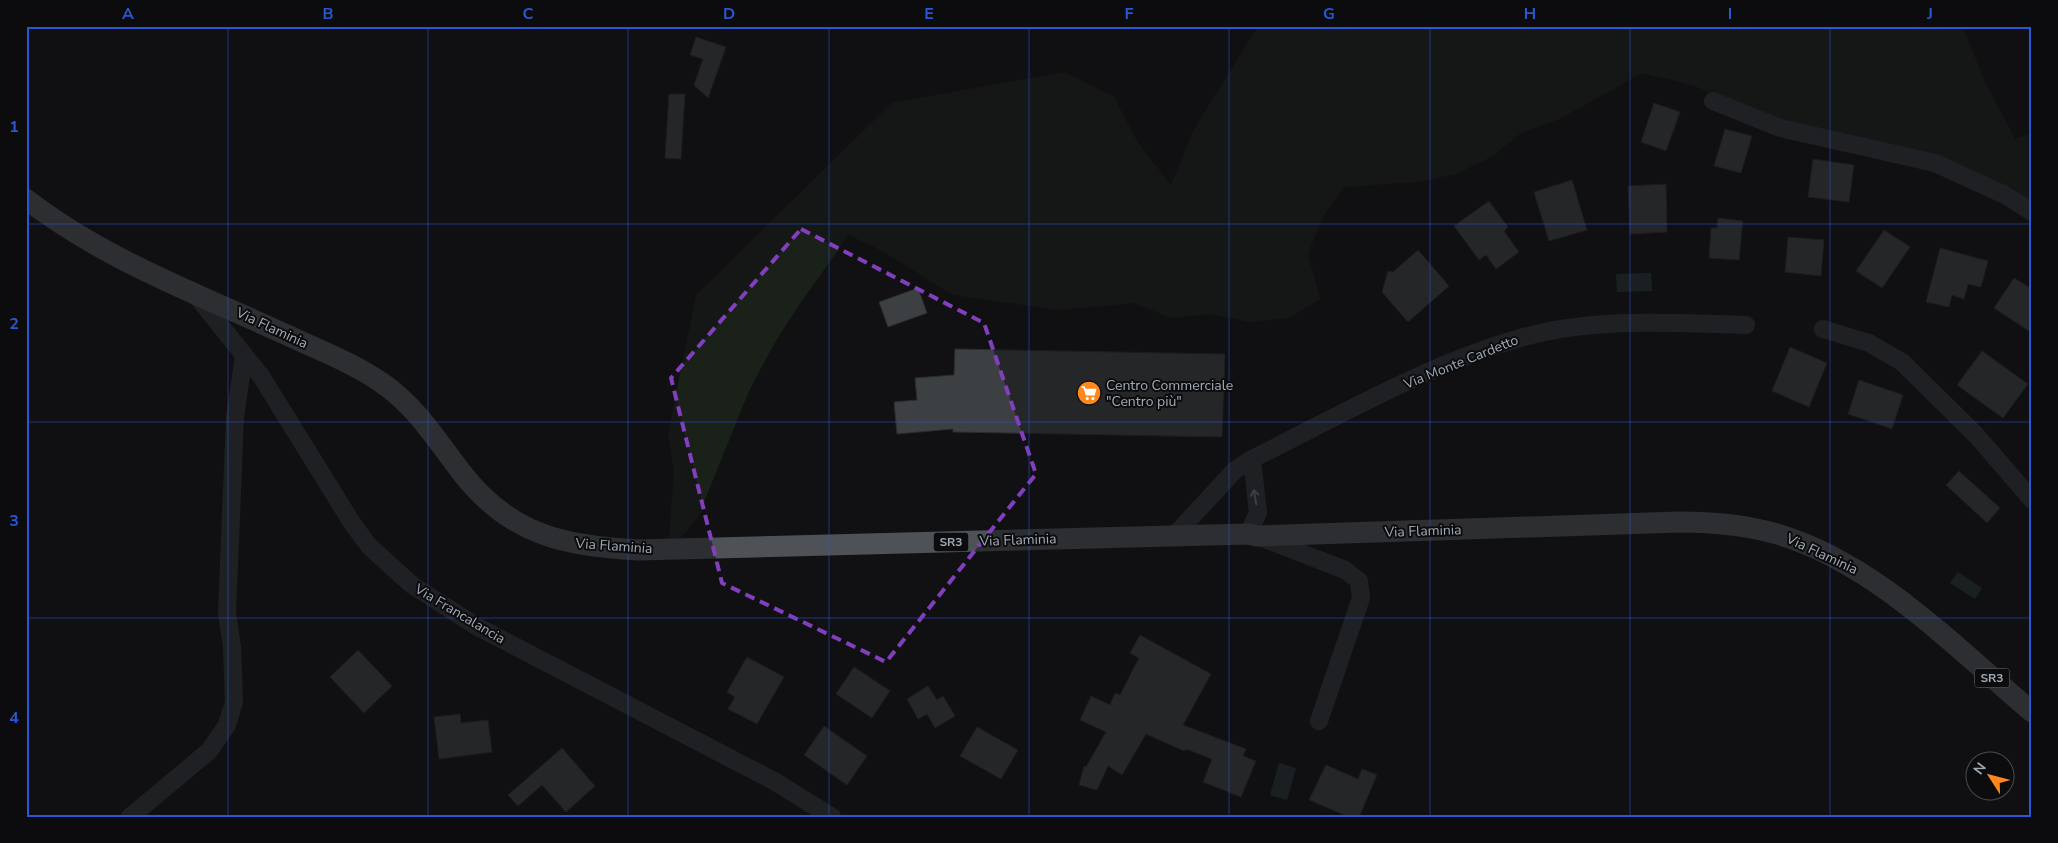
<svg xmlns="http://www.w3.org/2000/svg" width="2058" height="843" font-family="'Nunito Sans',sans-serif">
  <rect width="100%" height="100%" fill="#111113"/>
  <!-- green -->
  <path fill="#192119" d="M 1258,26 L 1962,26 L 1986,84 L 2015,139 L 2032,133 L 2032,204 L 1771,120 L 1695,86 L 1642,73 L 1560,119 L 1522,132 L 1493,156 L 1456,174 L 1417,182 L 1344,187 L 1323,216 L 1308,254 L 1320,299 L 1289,318 L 1250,322 L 1211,314 L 1171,318 L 1134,303 L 1059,310 L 953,295 L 882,251 L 849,235 L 799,305 L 774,344 L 749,391 L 698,517 L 668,553 L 674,471 L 668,434 L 696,295 L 892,103 L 1064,72 L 1114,97 L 1138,143 L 1171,185 L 1193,131 Z"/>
  <!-- water -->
  <g fill="#273337">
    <path d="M 1651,273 L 1652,291 L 1617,292 L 1616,274 Z"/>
    <path d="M 1958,572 L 1982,588 L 1975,599 L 1950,583 Z"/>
    <path d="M 1279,763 L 1296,768 L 1287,800 L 1270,795 Z"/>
  </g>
  <!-- building -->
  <g fill="#3d4043" stroke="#2b2c2f">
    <path d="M 696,37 L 726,47 L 708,98 L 694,85 L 703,59 L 690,55 Z"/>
    <path d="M 669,94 L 685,94 L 681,159 L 665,158 Z"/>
    <path d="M 1654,103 L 1680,112 L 1666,151 L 1641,142 Z"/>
    <path d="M 1725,129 L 1752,136 L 1741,173 L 1714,166 Z"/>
    <path d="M 1813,159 L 1854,165 L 1849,202 L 1808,197 Z"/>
    <path d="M 1572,180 L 1587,230 L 1549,241 L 1534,192 Z"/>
    <path d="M 1666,184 L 1667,232 L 1630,234 L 1628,186 Z"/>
    <path d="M 1489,201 L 1508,227 L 1504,231 L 1519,252 L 1496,269 L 1486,255 L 1479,260 L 1454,226 Z"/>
    <path d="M 1718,218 L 1743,221 L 1739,260 L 1709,258 L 1711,228 L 1717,228 Z"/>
    <path d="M 1884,230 L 1910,247 L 1882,288 L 1856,271 Z"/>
    <path d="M 1788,237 L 1824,240 L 1821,276 L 1785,272 Z"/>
    <path d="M 1940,248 L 1988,261 L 1981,287 L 1968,284 L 1964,299 L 1952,295 L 1949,307 L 1926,302 Z"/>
    <path d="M 1418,250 L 1449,286 L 1408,322 L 1382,292 L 1388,271 L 1393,272 Z"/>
    <path d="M 2014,278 L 2032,289 L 2032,333 L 1994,308 Z"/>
    <path d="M 918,288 L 927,313 L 888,327 L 879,302 Z"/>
    <path d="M 1790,347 L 1827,363 L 1809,407 L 1772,391 Z"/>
    <path d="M 955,349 L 1225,354 L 1222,437 L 953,432 L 953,429 L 897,434 L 894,402 L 917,400 L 915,378 L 954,375 Z"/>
    <path d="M 1982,351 L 2028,384 L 2003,418 L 1957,385 Z"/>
    <path d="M 1859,380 L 1903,395 L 1892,429 L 1848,414 Z"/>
    <path d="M 1959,471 L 2000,508 L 1987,523 L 1946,485 Z"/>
    <path d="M 1140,635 L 1211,674 L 1183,725 L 1246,749 L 1243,756 L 1256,761 L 1241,797 L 1203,782 L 1212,759 L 1186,749 L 1184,751 L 1146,734 L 1122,775 L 1108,766 L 1097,790 L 1079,785 L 1084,766 L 1086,767 L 1106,732 L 1080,720 L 1091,696 L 1110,705 L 1115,693 L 1120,695 L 1139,658 L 1130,653 Z"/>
    <path d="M 358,650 L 392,686 L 364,713 L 330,677 Z"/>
    <path d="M 747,657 L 784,677 L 757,724 L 728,709 L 735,697 L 727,692 Z"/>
    <path d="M 854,667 L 890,691 L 872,718 L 836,694 Z"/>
    <path d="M 928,686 L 937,700 L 943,696 L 955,716 L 935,728 L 927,714 L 918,719 L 907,699 Z"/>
    <path d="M 460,714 L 461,723 L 488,720 L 492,752 L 439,759 L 434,717 Z"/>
    <path d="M 824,726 L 867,756 L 847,785 L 804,755 Z"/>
    <path d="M 977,727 L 1018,750 L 1001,779 L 960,756 Z"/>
    <path d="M 562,748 L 595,786 L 566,812 L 542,785 L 518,806 L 508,795 Z"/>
    <path d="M 1326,765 L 1358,779 L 1362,769 L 1377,775 L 1359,817 L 1349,817 L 1309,800 Z"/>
  </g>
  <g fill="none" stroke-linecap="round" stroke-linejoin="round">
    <!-- minor -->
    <g stroke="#323438" stroke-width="18">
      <path d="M 1713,101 L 1780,128 L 1935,163 L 2005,195 L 2032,212"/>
      <path d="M 195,294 L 261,376 L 352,523 L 369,546 L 412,585 L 476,626 L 774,781 L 832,817"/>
      <path d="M 1823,329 L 1869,343 L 1902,362 L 1976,435 L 2032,500"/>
      <path d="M 1248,534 L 1258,513 L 1252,459"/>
      <path d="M 1174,536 L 1234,471 L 1252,459 C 1339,416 1430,363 1524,337 C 1595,317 1673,323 1746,325"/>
      <path d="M 1260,537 L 1345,570 L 1359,581 L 1361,598 L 1319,721"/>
      <path d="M 130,817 L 209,751 L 227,725 L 234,702 L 232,647 L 227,613 L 235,418 L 244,355"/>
    </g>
    <!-- major -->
    <path stroke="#4e5257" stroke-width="21" d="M 26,199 C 105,260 198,294 287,335 C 319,350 353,363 382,383 C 417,407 437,441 462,473 C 510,535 564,546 638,550 L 1248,534 L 1257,536 L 1679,522 C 1712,522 1746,525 1777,534 C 1874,562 1956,648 2032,712"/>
  </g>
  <!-- one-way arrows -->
  <defs><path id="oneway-shaft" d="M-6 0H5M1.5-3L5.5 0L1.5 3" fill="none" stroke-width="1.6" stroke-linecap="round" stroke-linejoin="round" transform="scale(1.25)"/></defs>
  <use stroke="#6f757d" href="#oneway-shaft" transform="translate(1255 497) rotate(-100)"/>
  <!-- marked area -->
  <path d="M0 0H2058V843H0ZM 801,229 L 984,323 L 1036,474 L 886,662 L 722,583 L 671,378 Z" fill="#111113" fill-opacity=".55" fill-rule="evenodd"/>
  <path fill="none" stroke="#813fbe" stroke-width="4" stroke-dasharray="10 6" stroke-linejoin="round" d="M 801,229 L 984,323 L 1036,474 L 886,662 L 722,583 L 671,378 Z"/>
  <!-- grid -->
  <path fill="none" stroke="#2a57d4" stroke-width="1" stroke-opacity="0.55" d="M 228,26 L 228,817M 428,26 L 428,817M 628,26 L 628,817M 829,26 L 829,817M 1029,26 L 1029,817M 1229,26 L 1229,817M 1430,26 L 1430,817M 1630,26 L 1630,817M 1830,26 L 1830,817M 26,224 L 2032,224M 26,422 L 2032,422M 26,618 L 2032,618"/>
  <!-- icons -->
  <defs>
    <g id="supermarket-disc" transform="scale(1.25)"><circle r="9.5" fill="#fe881e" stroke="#0c0c0e"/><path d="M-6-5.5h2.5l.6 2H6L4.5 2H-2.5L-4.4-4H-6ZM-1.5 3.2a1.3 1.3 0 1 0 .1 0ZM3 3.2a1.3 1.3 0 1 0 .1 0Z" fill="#fff"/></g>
  </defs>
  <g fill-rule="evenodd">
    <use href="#supermarket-disc" x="1089" y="393"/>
  </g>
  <g text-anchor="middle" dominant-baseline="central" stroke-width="4" stroke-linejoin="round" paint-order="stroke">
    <!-- shield labels -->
    <g fill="#0c0c0e" stroke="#747b83" stroke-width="1">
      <rect x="933.5" y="532.5" width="35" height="19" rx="4"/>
      <rect x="1974.5" y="668.5" width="35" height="19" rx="4"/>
    </g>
    <g font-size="12" font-weight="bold" fill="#a1abb5">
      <text x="951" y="542">SR3</text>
      <text x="1992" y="678">SR3</text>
    </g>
    <!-- street labels -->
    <g font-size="14" fill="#a1abb5" stroke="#0c0c0e">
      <text transform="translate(272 328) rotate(25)">Via Flaminia</text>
      <text transform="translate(1461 362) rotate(-22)">Via Monte Cardetto</text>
      <text transform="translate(1423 531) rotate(-2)">Via Flaminia</text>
      <text transform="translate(1018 540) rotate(-2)">Via Flaminia</text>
      <text transform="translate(614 546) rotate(4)">Via Flaminia</text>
      <text transform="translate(1822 554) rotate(25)">Via Flaminia</text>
      <text transform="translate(460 614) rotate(31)">Via Francalancia</text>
    </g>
    <!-- poi labels -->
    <g font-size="14" fill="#a1abb5" stroke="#0c0c0e" text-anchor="start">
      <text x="1106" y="385">Centro Commerciale<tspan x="1106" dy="16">"Centro più"</tspan></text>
    </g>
  </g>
  <!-- border -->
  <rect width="2058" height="843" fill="none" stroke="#0c0c0e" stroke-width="55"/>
  <!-- north arrow -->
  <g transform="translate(1990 776) rotate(306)"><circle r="24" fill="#0c0c0e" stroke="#484c51"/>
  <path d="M0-4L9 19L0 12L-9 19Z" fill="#fe881e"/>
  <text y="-8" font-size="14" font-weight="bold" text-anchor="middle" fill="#a1abb5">N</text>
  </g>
  <rect x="28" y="28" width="2002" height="788" fill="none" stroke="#2a57d4" stroke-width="2"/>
  <g font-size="16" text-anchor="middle" font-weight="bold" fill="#2a57d4">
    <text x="128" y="19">A</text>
    <text x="328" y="19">B</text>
    <text x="528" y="19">C</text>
    <text x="729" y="19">D</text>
    <text x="929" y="19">E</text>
    <text x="1129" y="19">F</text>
    <text x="1329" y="19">G</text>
    <text x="1530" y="19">H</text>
    <text x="1730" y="19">I</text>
    <text x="1930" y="19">J</text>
    <text x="14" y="132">1</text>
    <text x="14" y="329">2</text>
    <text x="14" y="526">3</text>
    <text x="14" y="723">4</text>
  </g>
</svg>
